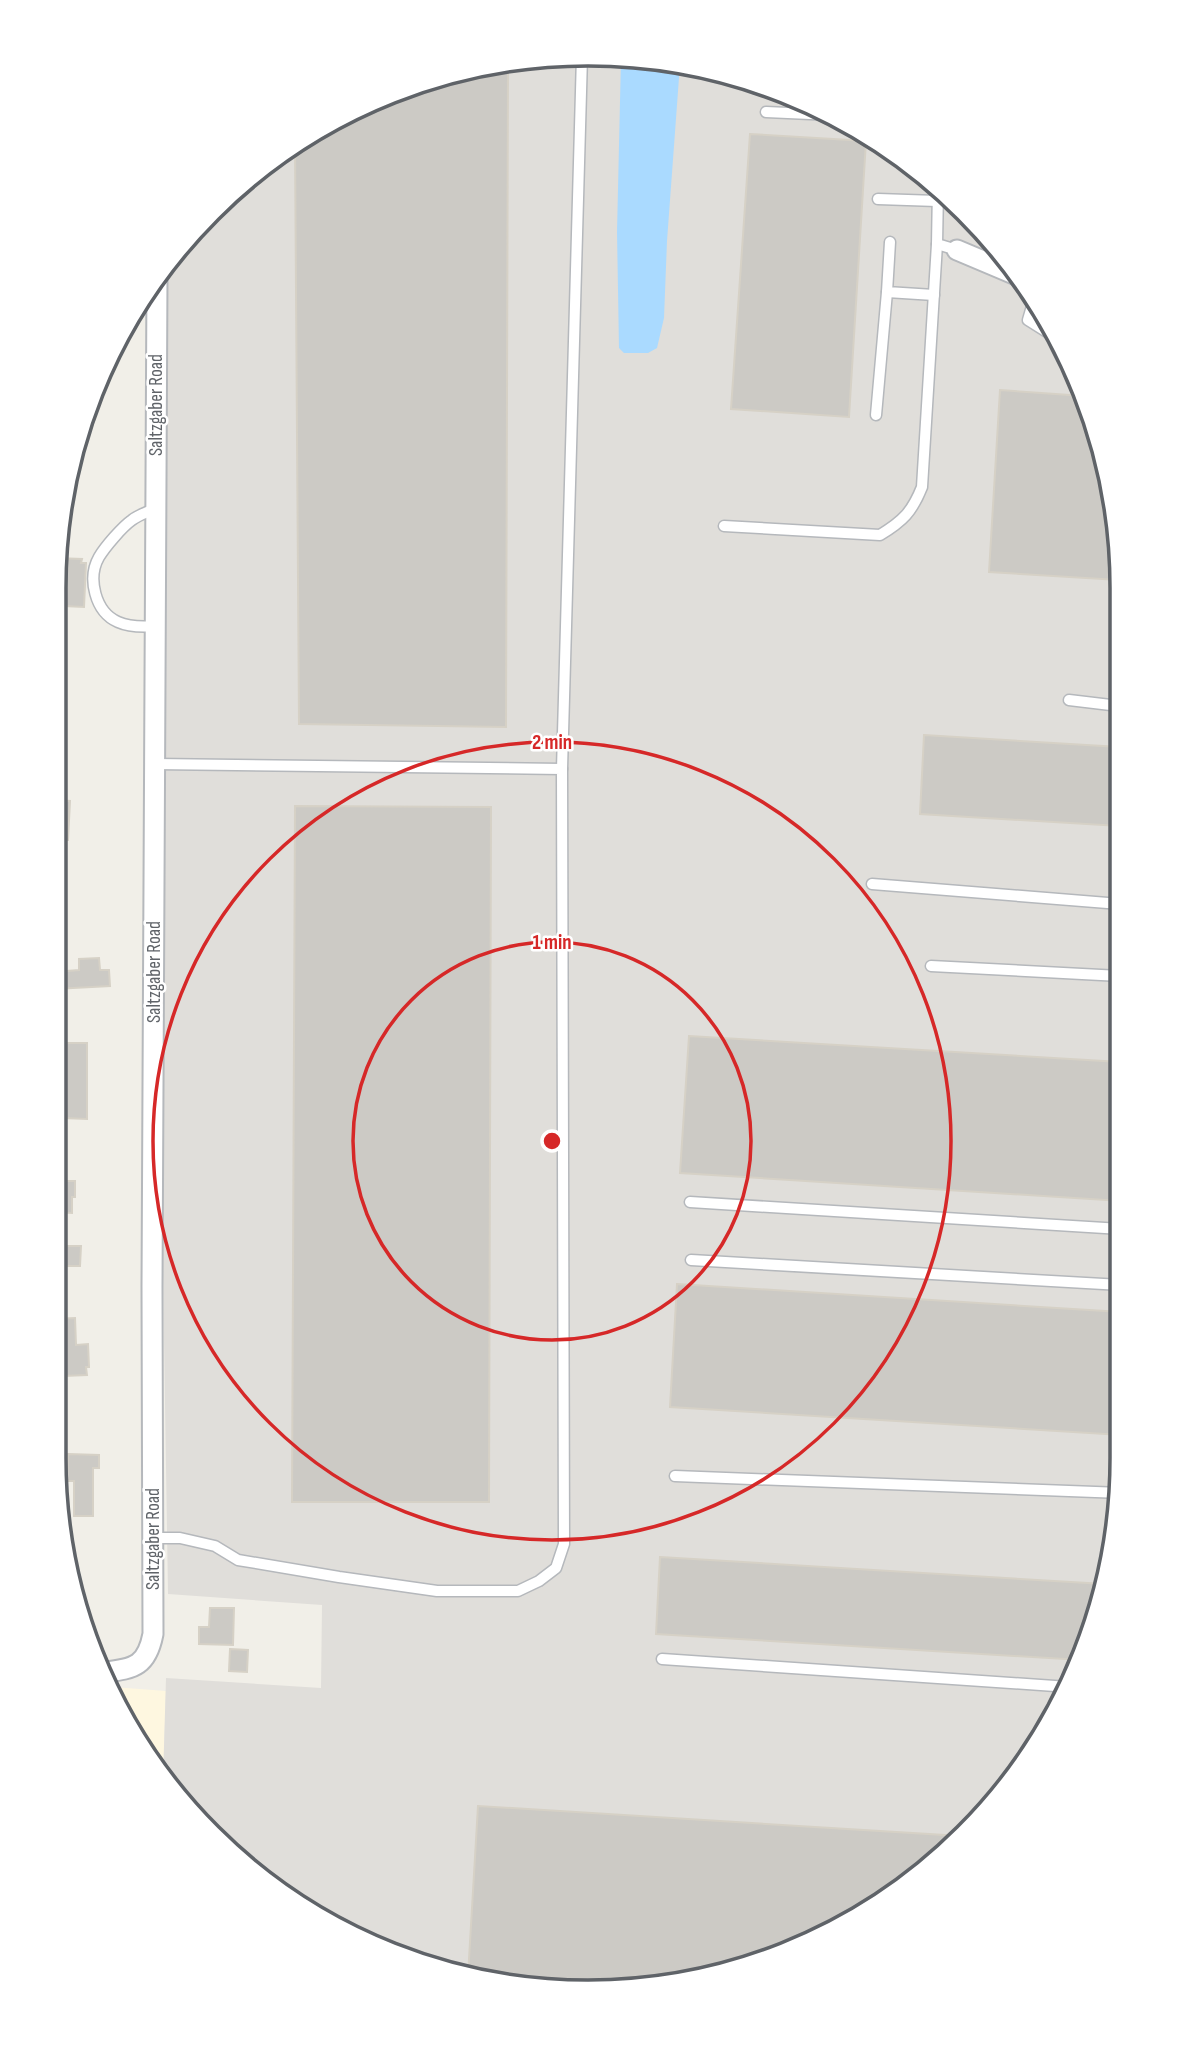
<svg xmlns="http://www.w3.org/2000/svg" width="1177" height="2047" font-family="'Sofia Sans Condensed',sans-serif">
  <rect width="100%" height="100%" fill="#f1efe8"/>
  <!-- commercial -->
  <path fill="#fef7e0" d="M 113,1687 L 166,1691 L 163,1780 Z"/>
  <!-- industrial -->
  <path fill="#e0deda" d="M 554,55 L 659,59 L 761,83 L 856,126 L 966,210 L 1033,292 L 1094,416 L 1118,519 L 1122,1493 L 1095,1630 L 1051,1726 L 940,1860 L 793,1952 L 623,1992 L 450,1974 L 291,1902 L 163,1780 L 166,1678 L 321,1688 L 322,1605 L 168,1594 L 155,764 L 162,270 L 187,236 L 264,164 L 353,109 L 451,72 Z"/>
  <!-- water -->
  <path fill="#aadaff" d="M 621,58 L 659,59 L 680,64 L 667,241 L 664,318 L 657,348 L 648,353 L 624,353 L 619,348 L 617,232 Z"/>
  <!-- building -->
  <g fill="#cccac5" stroke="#d6d1c6" stroke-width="2">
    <path d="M 508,63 L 506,727 L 299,724 L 295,145 L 353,109 L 451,72 Z"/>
    <path d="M 750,134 L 866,141 L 849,417 L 731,409 Z"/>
    <path d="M 1000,390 L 1084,396 L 1094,416 L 1118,519 L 1118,580 L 989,572 Z"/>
    <path d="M 55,558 L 82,559 L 81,563 L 86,563 L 84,607 L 64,606 L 65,582 L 55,581 Z"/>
    <path d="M 924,735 L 1119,747 L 1119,826 L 920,814 Z"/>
    <path d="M 55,800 L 70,801 L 68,840 L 55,840 Z"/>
    <path d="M 295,806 L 491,807 L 489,1502 L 292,1502 Z"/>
    <path d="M 99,958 L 100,970 L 109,970 L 110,986 L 55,989 L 55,972 L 79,970 L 79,959 Z"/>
    <path d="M 689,1036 L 1120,1062 L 1121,1201 L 680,1173 Z"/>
    <path d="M 63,1043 L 87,1043 L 87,1119 L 63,1118 Z"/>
    <path d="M 55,1181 L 75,1181 L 75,1197 L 72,1197 L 72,1213 L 55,1212 Z"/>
    <path d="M 55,1246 L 81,1246 L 80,1266 L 54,1266 Z"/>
    <path d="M 677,1284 L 1121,1312 L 1121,1435 L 670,1407 Z"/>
    <path d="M 75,1318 L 76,1345 L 88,1344 L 89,1367 L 86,1367 L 87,1375 L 64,1376 L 62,1335 L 54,1335 L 54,1319 Z"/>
    <path d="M 68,1454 L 99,1455 L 99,1468 L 93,1468 L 93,1516 L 74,1516 L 74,1481 L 67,1481 Z"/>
    <path d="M 660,1557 L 1104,1584 L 1095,1630 L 1081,1660 L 656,1634 Z"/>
    <path d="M 210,1608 L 234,1608 L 233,1645 L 199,1644 L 199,1627 L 209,1627 Z"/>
    <path d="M 230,1649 L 248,1650 L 247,1672 L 229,1671 Z"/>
    <path d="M 478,1806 L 960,1836 L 940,1860 L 793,1952 L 623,1992 L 468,1976 Z"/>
  </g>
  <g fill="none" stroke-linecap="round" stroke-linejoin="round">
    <!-- service casing -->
    <g stroke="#b5b8bc" stroke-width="13">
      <g id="service">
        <path d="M 766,112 L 832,115"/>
        <path d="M 938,189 L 937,244 L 957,250"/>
        <path d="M 878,199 L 937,201"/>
        <path d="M 890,242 L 887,292 L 934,295"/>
        <path d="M 1035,296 L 1028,320 L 1055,337"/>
        <path d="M 876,415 L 887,292"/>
        <path d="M 156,508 C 148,512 138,515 132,520 C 122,527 105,547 99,557 C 87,578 95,612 118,622 C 129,627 144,627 156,626"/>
        <path d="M 724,526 L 880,535 C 903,521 912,512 922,487 L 937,244"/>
        <path d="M 1069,700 L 1119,706"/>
        <path d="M 562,769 L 582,56"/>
        <path d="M 872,884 L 1120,904"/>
        <path d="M 931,966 L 1120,976"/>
        <path d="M 690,1202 L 1121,1229"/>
        <path d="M 691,1260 L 1121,1285"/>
        <path d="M 675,1476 L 1122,1493"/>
        <path d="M 153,1538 L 180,1538 L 215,1546 L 238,1560 L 339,1577 L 437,1591 L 518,1591 L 539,1581 L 556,1568 L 564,1544 L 562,769 L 155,764"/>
        <path d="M 662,1659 L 1069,1687"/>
      </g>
    </g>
    <!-- minor casing -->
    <g stroke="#b5b8bc" stroke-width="23">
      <g id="minor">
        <path d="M 957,250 L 1021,277"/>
        <path d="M 105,1672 C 135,1669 147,1665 153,1634 L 152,1287 L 157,278"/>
      </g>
    </g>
    <!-- service -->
    <use href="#service" stroke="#fff" stroke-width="10"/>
    <!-- minor -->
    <use href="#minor" stroke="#fff" stroke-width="19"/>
  </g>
  <!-- distance rings -->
  <g fill="none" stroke="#d62828" stroke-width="3.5">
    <circle cx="552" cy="1141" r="199"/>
    <circle cx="552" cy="1141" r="399"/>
  </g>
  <g text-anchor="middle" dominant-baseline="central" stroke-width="5" stroke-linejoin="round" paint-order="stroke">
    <!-- street labels -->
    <g font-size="19" fill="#5f6368" stroke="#fff">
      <text transform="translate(156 405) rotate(-90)">Saltzgaber Road</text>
      <text transform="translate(154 972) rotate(-90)">Saltzgaber Road</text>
      <text transform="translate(153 1539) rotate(-90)">Saltzgaber Road</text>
    </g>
  </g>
  <!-- crop -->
  <path d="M0 0H1177V2047H0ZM588 66H588A522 522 0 0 1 1110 588V1458A522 522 0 0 1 588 1980H588A522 522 0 0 1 66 1458V588A522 522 0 0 1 588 66Z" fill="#fff" fill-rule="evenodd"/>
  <path fill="none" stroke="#5f6368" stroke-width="3.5" d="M588 66H588A522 522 0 0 1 1110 588V1458A522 522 0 0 1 588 1980H588A522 522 0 0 1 66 1458V588A522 522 0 0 1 588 66Z"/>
  <circle cx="552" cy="1141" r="10" fill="#d62828" stroke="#fff" stroke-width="3.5"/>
  <g font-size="21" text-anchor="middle" font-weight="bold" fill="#d62828" stroke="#fff" stroke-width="5" stroke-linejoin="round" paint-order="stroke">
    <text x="552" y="749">2 min</text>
    <text x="552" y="949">1 min</text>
  </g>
</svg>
